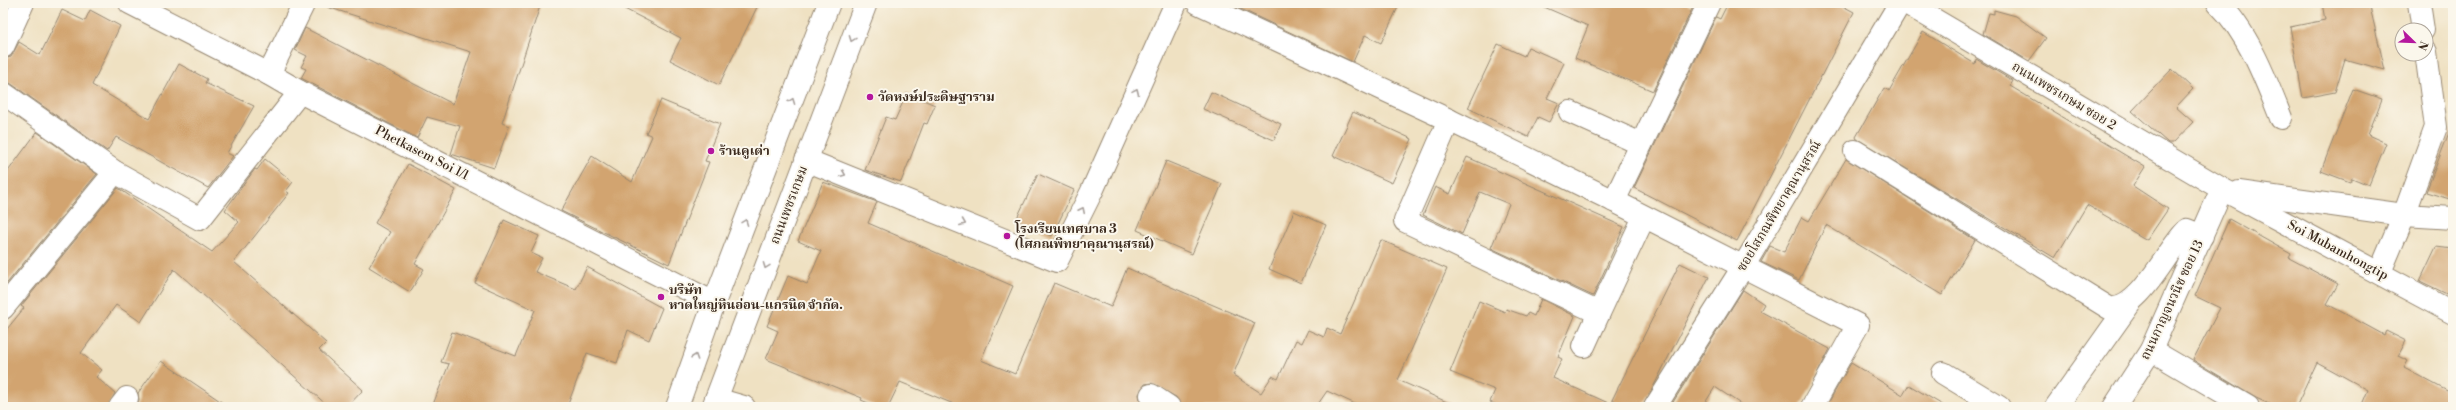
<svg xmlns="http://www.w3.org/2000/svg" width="2456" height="410" font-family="'Libre Bodoni','Noto Serif Thai',serif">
  <rect width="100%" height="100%" fill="#fbf7ec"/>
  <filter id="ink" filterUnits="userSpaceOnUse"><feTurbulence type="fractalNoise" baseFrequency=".025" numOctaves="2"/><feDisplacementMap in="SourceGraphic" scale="8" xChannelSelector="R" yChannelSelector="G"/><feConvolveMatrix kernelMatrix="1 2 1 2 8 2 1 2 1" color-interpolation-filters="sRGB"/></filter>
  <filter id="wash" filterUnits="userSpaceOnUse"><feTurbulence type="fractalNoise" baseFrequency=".012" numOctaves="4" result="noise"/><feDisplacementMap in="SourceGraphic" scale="16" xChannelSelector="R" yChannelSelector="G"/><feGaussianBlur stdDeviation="0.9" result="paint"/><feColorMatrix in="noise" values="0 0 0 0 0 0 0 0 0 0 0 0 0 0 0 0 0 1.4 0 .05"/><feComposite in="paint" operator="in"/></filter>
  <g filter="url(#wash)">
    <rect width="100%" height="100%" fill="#efe1c2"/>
    <g id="blocks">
      <!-- building -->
      <g fill="#d2a470">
        <path d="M 328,3 L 541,3 L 502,123 L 509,126 L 494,168 L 451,154 L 460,126 L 427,117 L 417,138 L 301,78 L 306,69 L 301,67 L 307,56 L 295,50 L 305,28 L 453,104 L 471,52 L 327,7 Z"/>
        <path d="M 613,3 L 759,3 L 719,85 L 670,60 L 681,38 Z"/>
        <path d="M 1228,3 L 1400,3 L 1381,43 L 1365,35 L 1353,62 Z"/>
        <path d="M 1535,3 L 1683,3 L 1693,7 L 1653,91 L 1575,58 L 1588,26 Z"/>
        <path d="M 1728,3 L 1837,3 L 1854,12 L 1737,241 L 1634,188 L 1716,17 L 1720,19 Z"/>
        <path d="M 2322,3 L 2369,3 L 2385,70 L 2345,59 L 2335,92 L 2303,98 L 2290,27 L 2325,20 Z"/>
        <path d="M 62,10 L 85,21 L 90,10 L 120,26 L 92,85 L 149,119 L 179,64 L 207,79 L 205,83 L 254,106 L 227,153 L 233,156 L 208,188 L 116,137 L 107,151 L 10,83 L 3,81 L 3,59 L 11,57 L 19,42 L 40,55 Z"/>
        <path d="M 1994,10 L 2016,16 L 2046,38 L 2029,61 L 1983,34 L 1989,13 L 1994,14 Z"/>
        <path d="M 1923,32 L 1975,64 L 1976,59 L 2013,81 L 2010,86 L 2145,167 L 2133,186 L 2168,209 L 2147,240 L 2087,205 L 2055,258 L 1857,139 L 1856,137 L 1884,88 L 1889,91 Z"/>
        <path d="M 1498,44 L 1524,56 L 1528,47 L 1564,63 L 1547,98 L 1559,103 L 1549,122 L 1538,117 L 1528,137 L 1468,108 Z"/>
        <path d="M 2172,69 L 2193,89 L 2176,107 L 2193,122 L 2173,143 L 2168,143 L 2132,111 Z"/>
        <path d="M 2353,89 L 2382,99 L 2368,135 L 2386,143 L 2369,185 L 2352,178 L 2350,182 L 2321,171 Z"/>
        <path d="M 1211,92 L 1281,124 L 1274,140 L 1203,109 Z"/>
        <path d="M 907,93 L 935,105 L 927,124 L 924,123 L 901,182 L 865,170 L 886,117 L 895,120 Z"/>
        <path d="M 661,100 L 720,124 L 705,161 L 709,162 L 669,264 L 561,211 L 592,156 L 632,182 L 652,136 L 646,133 Z"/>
        <path d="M 1353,112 L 1412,139 L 1392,183 L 1333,156 Z"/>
        <path d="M 2450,130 L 2453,131 L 2453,200 L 2426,192 Z"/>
        <path d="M 37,132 L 97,174 L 3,288 L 3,178 Z"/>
        <path d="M 1467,157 L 1624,227 L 1593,296 L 1491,248 L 1509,204 L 1480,192 L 1462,234 L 1423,215 L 1435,187 L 1450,194 Z"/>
        <path d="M 265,159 L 293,182 L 286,191 L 289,193 L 234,262 L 326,343 L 319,350 L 363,390 L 347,407 L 329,407 L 174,269 L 141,322 L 116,305 L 81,353 L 102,370 L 96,377 L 115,393 L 108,407 L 3,407 L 3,334 L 24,308 L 21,306 L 118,188 L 212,252 L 239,222 L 225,210 L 255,169 L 257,170 Z"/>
        <path d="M 1846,159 L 1975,240 L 1942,295 L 1826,225 L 1799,280 L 1761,262 L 1770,246 L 1784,252 L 1802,217 L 1809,221 Z"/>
        <path d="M 1166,161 L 1222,184 L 1192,254 L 1137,230 Z"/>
        <path d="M 408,164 L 456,190 L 415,264 L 424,269 L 410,292 L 369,267 L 390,232 L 375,223 Z"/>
        <path d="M 1038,174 L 1074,190 L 1052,236 L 1016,220 Z"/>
        <path d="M 823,182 L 877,202 L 868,223 L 1013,286 L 981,360 L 1015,374 L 1054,283 L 1111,307 L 1127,268 L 1255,323 L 1233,375 L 1261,393 L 1272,376 L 1278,379 L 1296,340 L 1302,343 L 1308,330 L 1324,337 L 1327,328 L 1340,334 L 1381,240 L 1447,269 L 1398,380 L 1458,407 L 1362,407 L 1327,391 L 1316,407 L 1181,407 L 1176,397 L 1151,383 L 1145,384 L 1139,394 L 1140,401 L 1146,407 L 961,407 L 900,382 L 888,407 L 878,407 L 861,400 L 862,398 L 766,359 L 778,331 L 767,326 L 788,276 L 807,284 L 821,251 L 798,241 Z"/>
        <path d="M 1294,211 L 1326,225 L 1301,283 L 1269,269 Z"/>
        <path d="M 2229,219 L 2291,254 L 2289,258 L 2338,284 L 2327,304 L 2384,335 L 2386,331 L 2406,341 L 2398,356 L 2408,361 L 2404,368 L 2453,394 L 2446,407 L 2361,407 L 2368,390 L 2317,362 L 2296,407 L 2276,407 L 2256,398 L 2193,360 L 2220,308 L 2195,296 Z"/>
        <path d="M 504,220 L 539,236 L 531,253 L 542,258 L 535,272 L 576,289 L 587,267 L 662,308 L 649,340 L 628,330 L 617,363 L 587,353 L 567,407 L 432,407 L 449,364 L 441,362 L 452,332 L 516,356 L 535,310 L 475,283 Z"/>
        <path d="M 2436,247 L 2453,249 L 2453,297 L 2420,281 Z"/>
        <path d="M 1680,263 L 1709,277 L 1643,407 L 1627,407 L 1612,400 Z"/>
        <path d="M 1743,290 L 1764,304 L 1760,311 L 1830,349 L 1800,407 L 1745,407 L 1715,387 L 1703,406 L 1705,407 L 1670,407 Z"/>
        <path d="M 1541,299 L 1575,316 L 1558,357 L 1562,359 L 1553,378 L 1617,407 L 1501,407 L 1490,402 L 1495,390 L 1450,372 L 1479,301 L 1505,312 L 1506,309 L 1526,316 L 1528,313 L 1534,316 Z"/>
        <path d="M 161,361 L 229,407 L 136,407 L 139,400 L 138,393 Z"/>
        <path d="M 1851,363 L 1903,395 L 1909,385 L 1946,407 L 1826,407 Z"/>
      </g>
    </g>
  </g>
  <g filter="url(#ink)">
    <use href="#blocks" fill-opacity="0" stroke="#958670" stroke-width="1"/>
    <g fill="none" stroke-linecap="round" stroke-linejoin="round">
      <!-- minor casing -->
      <g stroke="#958670" stroke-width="24">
        <g id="minor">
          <path d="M 130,3 L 269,74 L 300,92 L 714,303"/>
          <path d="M 1198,3 L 1449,120"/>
          <path d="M 1906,3 L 2222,189 L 2453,313"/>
          <path d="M 2218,3 C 2248,32 2266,80 2281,118"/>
          <path d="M 2419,3 L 2423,30"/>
          <path d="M 3,47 L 23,3"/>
          <path d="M 269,74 L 304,3"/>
          <path d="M 3,93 L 115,172 L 200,219 L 300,92"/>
          <path d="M 1570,112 L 1641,144"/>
          <path d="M 1855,151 L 2109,308 C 2139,313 2167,249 2187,230 L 2202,236"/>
          <path d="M 806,160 L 1057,261 L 1092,191 L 1176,3"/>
          <path d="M 2239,192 L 2404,215 L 2453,218"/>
          <path d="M 1614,201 L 1709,3"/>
          <path d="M 1644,217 L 1599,313 L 1405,221 L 1449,120 L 1614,201 L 1858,325 L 1812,407"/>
          <path d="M 2380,272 L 2404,215 L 2436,127 L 2426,52"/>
          <path d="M 3,308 L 115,172"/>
          <path d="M 1584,346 L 1599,313"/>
          <path d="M 2151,350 L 2248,407"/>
          <path d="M 1943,373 L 1999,407"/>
          <path d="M 1151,395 L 1169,407"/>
          <path d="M 716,399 L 744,407"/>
          <path d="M 120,407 L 127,398"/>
          <path d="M 1655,407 L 1743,267 L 1900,3"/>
          <path d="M 2056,407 L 2130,303"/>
          <path d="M 2114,407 L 2151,350 L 2222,189"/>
        </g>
      </g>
      <!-- major casing -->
      <g stroke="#958670" stroke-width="24">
        <g id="major">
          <path d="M 677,407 L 714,303 L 829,3"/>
          <path d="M 713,407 L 866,3"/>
        </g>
      </g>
      <!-- minor -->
      <use href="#minor" stroke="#fff" stroke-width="22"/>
      <!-- major -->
      <use href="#major" stroke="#fff" stroke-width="22"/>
    </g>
    <!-- one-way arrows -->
    <defs><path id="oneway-chevron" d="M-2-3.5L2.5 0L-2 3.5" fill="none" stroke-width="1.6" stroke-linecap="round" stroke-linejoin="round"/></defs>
    <g stroke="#a79f9a">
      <use href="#oneway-chevron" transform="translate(852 39) rotate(111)"/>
      <use href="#oneway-chevron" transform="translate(1136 91) rotate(-66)"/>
      <use href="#oneway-chevron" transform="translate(792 101) rotate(-69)"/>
      <use href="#oneway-chevron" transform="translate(843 174) rotate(22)"/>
      <use href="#oneway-chevron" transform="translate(1082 210) rotate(-64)"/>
      <use href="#oneway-chevron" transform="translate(745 222) rotate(-69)"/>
      <use href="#oneway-chevron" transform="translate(963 223) rotate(22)"/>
      <use href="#oneway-chevron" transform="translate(766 266) rotate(111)"/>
      <use href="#oneway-chevron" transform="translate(695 357) rotate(-71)"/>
    </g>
  </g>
  <!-- markers -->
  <g fill="#b5179e" stroke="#fbf7ec" stroke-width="1.5">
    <circle cx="870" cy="97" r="4"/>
    <circle cx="711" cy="151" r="4"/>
    <circle cx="1007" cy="236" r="4"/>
    <circle cx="661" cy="297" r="4"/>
  </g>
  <g text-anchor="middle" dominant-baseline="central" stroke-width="4" stroke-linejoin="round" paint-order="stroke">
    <!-- street labels -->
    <g font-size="13" fill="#3b2a1e" stroke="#fbf7ec">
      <text transform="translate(2064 96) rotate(31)">ถนนเพชรเกษม ซอย 2</text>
      <text transform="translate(422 153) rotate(27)">Phetkasem Soi 1/1</text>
      <text transform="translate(789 205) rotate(-69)">ถนนเพชรเกษม</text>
      <text transform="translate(1779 206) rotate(-59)">ซอยโสภณพิทยาคุณานุสรณ์</text>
      <text transform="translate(2338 250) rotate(28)">Soi Mubamhongtip</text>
      <text transform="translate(2172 300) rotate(-65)">ถนนกาญจนวนิช ซอย 13</text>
    </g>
    <!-- poi labels -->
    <g font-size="13" font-weight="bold" fill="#3b2a1e" stroke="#fbf7ec" text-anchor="start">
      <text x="878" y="97">วัดหงษ์ประดิษฐาราม</text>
      <text x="719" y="151">ร้านคูเต่า</text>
      <text x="1015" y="229">โรงเรียนเทศบาล 3<tspan x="1015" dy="15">(โศภณพิทยาคุณานุสรณ์)</tspan></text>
      <text x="669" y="290">บริษัท<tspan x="669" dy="15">หาดใหญ่หินอ่อน-แกรนิต จำกัด.</tspan></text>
    </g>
  </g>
  <!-- margin -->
  <rect width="2456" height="410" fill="none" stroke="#fbf7ec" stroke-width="16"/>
  <!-- north arrow -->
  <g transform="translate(2414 42) rotate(113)"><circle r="19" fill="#fbf7ec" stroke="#aea59a"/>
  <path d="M0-3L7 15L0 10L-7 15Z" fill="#b5179e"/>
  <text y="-6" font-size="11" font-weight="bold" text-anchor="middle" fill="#3b2a1e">N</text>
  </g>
</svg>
